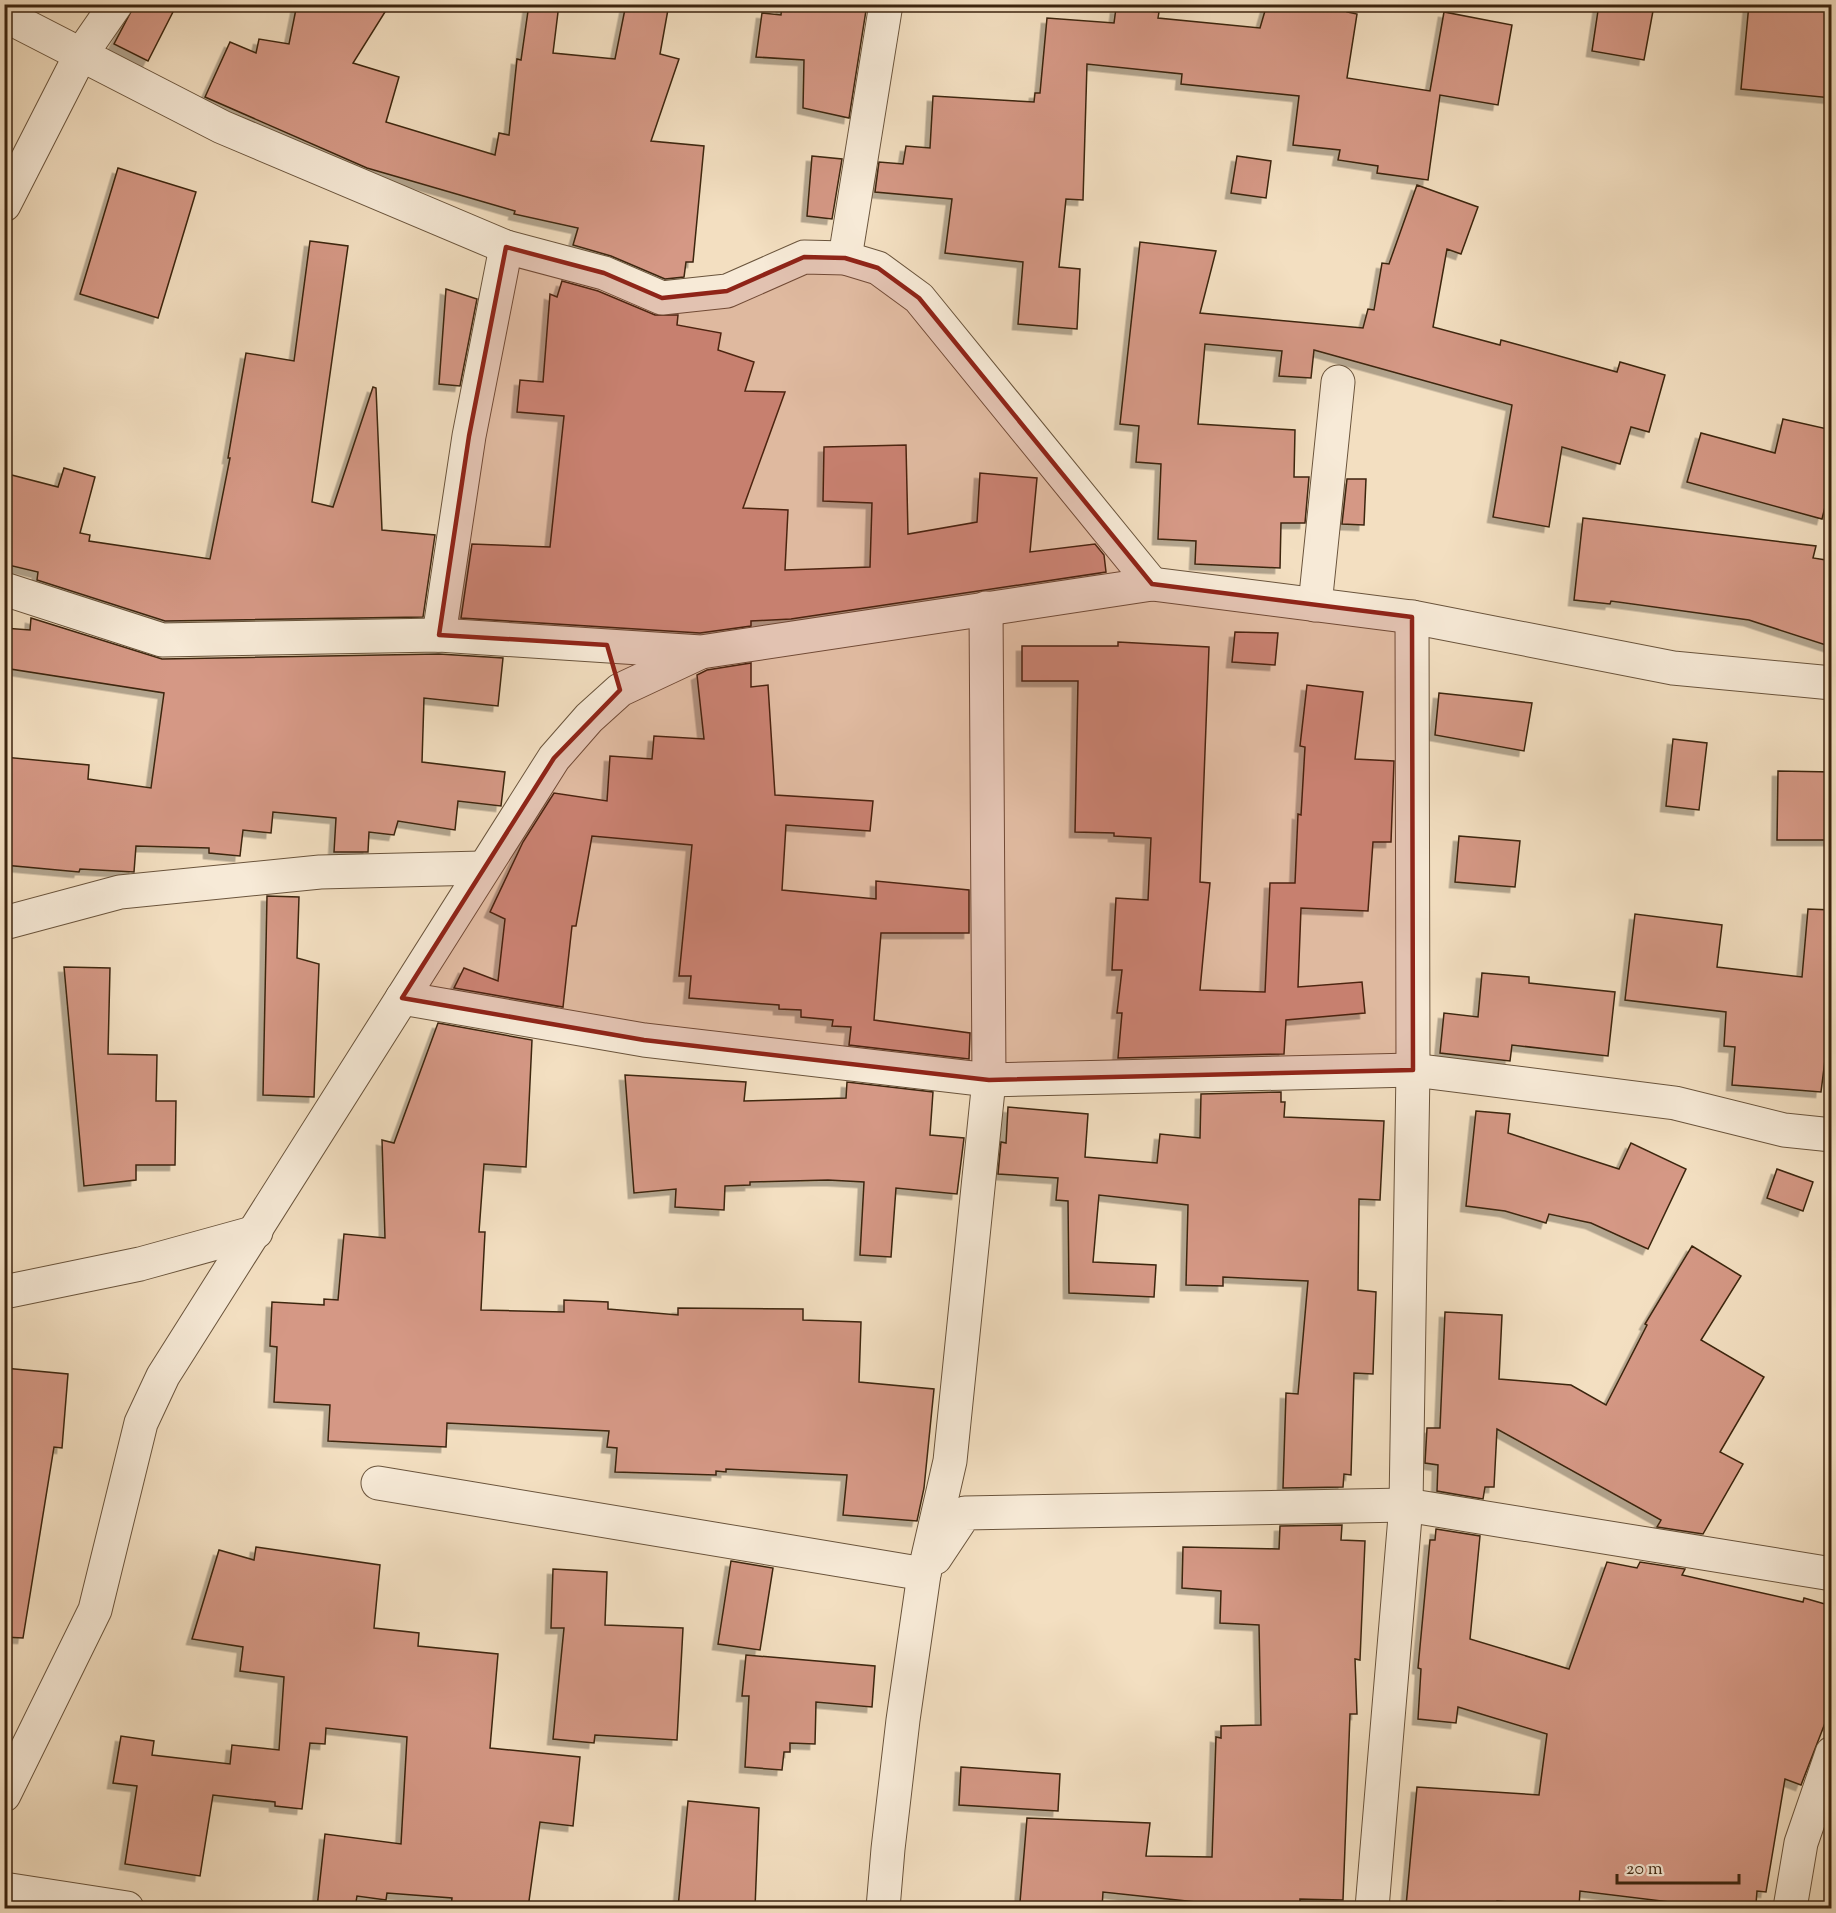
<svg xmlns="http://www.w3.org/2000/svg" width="1836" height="1913" font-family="'Sorts Mill Goudy',serif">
  <defs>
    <filter id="shadow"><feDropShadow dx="-5.5" dy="5.5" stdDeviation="0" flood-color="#0004"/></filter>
  </defs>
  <rect width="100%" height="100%" fill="#f3dfc1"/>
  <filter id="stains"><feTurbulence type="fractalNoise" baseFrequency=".00333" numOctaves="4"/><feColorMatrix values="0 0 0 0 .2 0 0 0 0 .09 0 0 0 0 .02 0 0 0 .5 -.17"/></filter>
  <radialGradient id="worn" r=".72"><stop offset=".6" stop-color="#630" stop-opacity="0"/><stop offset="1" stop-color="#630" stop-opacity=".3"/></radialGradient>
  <!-- building -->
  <g fill="#d59885" stroke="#3c250f" stroke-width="1.5" filter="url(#shadow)">
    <path d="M 135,4 L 177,4 L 148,61 L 114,44 Z"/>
    <path d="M 297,4 L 390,4 L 353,63 L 399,77 L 386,122 L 495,155 L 499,133 L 509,135 L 517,59 L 521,60 L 529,4 L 559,4 L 553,53 L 615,59 L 626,4 L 669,4 L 660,54 L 679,59 L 651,141 L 704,146 L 693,262 L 686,262 L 684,277 L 665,279 L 611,256 L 573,245 L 578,228 L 514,214 L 515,211 L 367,168 L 205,97 L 230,42 L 256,53 L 259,39 L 289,44 Z"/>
    <path d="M 782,4 L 867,4 L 849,118 L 803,108 L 804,60 L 756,57 L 762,13 L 781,15 Z"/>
    <path d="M 1267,4 L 1348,4 L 1347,12 L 1357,14 L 1347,78 L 1430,91 L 1444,12 L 1512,25 L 1498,105 L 1440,95 L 1428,180 L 1377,173 L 1378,166 L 1338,160 L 1340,150 L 1293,145 L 1299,96 L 1181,84 L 1182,74 L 1087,64 L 1083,200 L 1066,199 L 1059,267 L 1080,269 L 1077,329 L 1018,324 L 1023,262 L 945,253 L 952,199 L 875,192 L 879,162 L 903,164 L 906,146 L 930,148 L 933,96 L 1034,102 L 1035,93 L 1040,93 L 1047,18 L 1114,23 L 1116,8 L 1159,12 L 1158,18 L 1260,28 Z"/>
    <path d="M 1599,4 L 1653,11 L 1644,60 L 1592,51 Z"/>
    <path d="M 1749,4 L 1832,10 L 1832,98 L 1741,89 Z"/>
    <path d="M 812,156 L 842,159 L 832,219 L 807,216 Z"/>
    <path d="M 1237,156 L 1271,161 L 1266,198 L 1231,193 Z"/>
    <path d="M 118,168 L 196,192 L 158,318 L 80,294 Z"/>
    <path d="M 1417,185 L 1478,207 L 1461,254 L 1447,249 L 1433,327 L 1500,345 L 1501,340 L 1617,372 L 1620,362 L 1665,375 L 1649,432 L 1631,427 L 1620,464 L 1562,447 L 1549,527 L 1493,517 L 1512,405 L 1314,350 L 1311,378 L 1279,376 L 1282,351 L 1205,344 L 1198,424 L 1295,430 L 1294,477 L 1309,477 L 1305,523 L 1281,523 L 1280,568 L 1195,564 L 1196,541 L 1158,539 L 1161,464 L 1136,462 L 1139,426 L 1120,424 L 1140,242 L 1216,251 L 1200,313 L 1363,328 L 1368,309 L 1374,310 L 1382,263 L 1389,264 Z"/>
    <path d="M 310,241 L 348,246 L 312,502 L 333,507 L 373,387 L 376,388 L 382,530 L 435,535 L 423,617 L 165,621 L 37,580 L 38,572 L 4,564 L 4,473 L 58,487 L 64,468 L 95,477 L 80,533 L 90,535 L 89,541 L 210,559 L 230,458 L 228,458 L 246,353 L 294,361 Z"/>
    <path d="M 562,281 L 598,291 L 655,315 L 678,315 L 677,325 L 721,333 L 718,350 L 754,362 L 745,391 L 785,392 L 743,508 L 788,510 L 785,570 L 870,567 L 872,503 L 823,501 L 824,447 L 906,445 L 908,534 L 977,522 L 980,473 L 1037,478 L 1030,552 L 1095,544 L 1104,555 L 1106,572 L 791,619 L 751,621 L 751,626 L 700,633 L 461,618 L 472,544 L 550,547 L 564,416 L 517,412 L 520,380 L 543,382 L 550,294 L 557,297 Z"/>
    <path d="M 446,289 L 477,299 L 460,386 L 439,384 Z"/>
    <path d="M 1783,419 L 1832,430 L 1832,479 L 1822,519 L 1687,482 L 1701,433 L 1775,453 Z"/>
    <path d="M 1347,479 L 1366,479 L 1364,525 L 1342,524 Z"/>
    <path d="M 1583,518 L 1816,546 L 1813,558 L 1832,561 L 1832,647 L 1749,620 L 1611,601 L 1610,604 L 1574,600 Z"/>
    <path d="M 31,618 L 162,659 L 439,654 L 503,658 L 498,706 L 424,698 L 422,762 L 505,772 L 501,806 L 458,801 L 455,830 L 398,821 L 394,835 L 369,832 L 368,852 L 334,852 L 336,818 L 273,812 L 271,833 L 243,830 L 240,856 L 209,853 L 209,848 L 136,846 L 134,872 L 80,869 L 79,872 L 4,865 L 4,757 L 89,765 L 88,779 L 151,788 L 164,693 L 4,668 L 4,628 L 30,630 Z"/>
    <path d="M 1235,632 L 1278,633 L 1275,665 L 1232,662 Z"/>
    <path d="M 1118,642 L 1209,647 L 1200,882 L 1210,883 L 1200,990 L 1265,992 L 1270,883 L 1295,883 L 1298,814 L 1301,815 L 1305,747 L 1300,746 L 1307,685 L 1363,692 L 1355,759 L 1394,761 L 1391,842 L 1373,842 L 1368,911 L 1301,908 L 1298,987 L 1362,982 L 1365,1013 L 1286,1020 L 1284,1054 L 1118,1058 L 1122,1013 L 1117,1013 L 1122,970 L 1112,970 L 1116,898 L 1148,900 L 1151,838 L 1114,836 L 1114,833 L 1075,832 L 1078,681 L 1022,681 L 1022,646 L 1118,646 Z"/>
    <path d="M 751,663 L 751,687 L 768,685 L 775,795 L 873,801 L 870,831 L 786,825 L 782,890 L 876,899 L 876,881 L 969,890 L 969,933 L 881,933 L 874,1020 L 970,1033 L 969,1059 L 849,1045 L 851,1027 L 832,1026 L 833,1020 L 801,1017 L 801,1010 L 779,1009 L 779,1005 L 689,998 L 691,976 L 679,976 L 692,845 L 592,836 L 576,926 L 572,926 L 563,1007 L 454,988 L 464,968 L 498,981 L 505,919 L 490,912 L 523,842 L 554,793 L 607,801 L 610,756 L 652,759 L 654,736 L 704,739 L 697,675 L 707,670 Z"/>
    <path d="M 1439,693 L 1532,703 L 1524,751 L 1435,735 Z"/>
    <path d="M 1673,739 L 1707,743 L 1699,810 L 1666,806 Z"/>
    <path d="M 1778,771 L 1832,772 L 1832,840 L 1777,840 Z"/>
    <path d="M 1459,836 L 1520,841 L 1515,887 L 1455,882 Z"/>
    <path d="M 267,896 L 299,897 L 297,958 L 319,964 L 314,1097 L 263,1095 Z"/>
    <path d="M 1808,909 L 1832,910 L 1832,1004 L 1821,1092 L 1732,1085 L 1735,1047 L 1724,1046 L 1726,1012 L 1625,1000 L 1635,914 L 1722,925 L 1717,967 L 1802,977 Z"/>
    <path d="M 64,967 L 110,968 L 108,1054 L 157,1055 L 156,1101 L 176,1101 L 175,1165 L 136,1165 L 136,1180 L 84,1186 Z"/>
    <path d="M 1482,973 L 1529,977 L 1529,983 L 1615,992 L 1608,1056 L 1512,1045 L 1510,1061 L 1440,1053 L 1444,1013 L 1478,1017 Z"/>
    <path d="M 438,1023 L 532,1040 L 526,1167 L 484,1164 L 479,1232 L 485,1232 L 481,1310 L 564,1312 L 564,1300 L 608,1302 L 608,1309 L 678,1315 L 678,1308 L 803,1309 L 803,1320 L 861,1322 L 859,1382 L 934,1389 L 924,1488 L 917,1521 L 843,1515 L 847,1475 L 726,1469 L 726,1472 L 716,1471 L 716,1475 L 615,1472 L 617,1448 L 607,1447 L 609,1431 L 447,1423 L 446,1447 L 328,1441 L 330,1405 L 274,1402 L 277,1347 L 270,1346 L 272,1302 L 324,1305 L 324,1299 L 338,1300 L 344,1234 L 385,1238 L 382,1140 L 394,1143 Z"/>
    <path d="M 625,1075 L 746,1082 L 744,1101 L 846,1098 L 847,1082 L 933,1092 L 930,1135 L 964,1138 L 957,1194 L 896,1188 L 891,1257 L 860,1255 L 864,1182 L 828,1180 L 750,1182 L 750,1185 L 725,1186 L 724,1210 L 675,1207 L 676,1189 L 634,1193 Z"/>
    <path d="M 1281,1092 L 1281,1102 L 1285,1102 L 1284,1117 L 1384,1121 L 1380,1200 L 1359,1199 L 1358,1290 L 1376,1292 L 1373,1374 L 1354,1373 L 1351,1475 L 1344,1474 L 1343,1487 L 1283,1488 L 1286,1393 L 1298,1394 L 1308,1281 L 1223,1277 L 1223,1286 L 1186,1285 L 1188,1205 L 1099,1195 L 1093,1262 L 1156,1265 L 1154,1297 L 1069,1293 L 1068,1201 L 1056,1200 L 1058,1178 L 998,1174 L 1001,1142 L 1006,1143 L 1008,1107 L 1088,1114 L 1085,1157 L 1157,1163 L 1160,1134 L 1200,1138 L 1201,1094 Z"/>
    <path d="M 1476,1111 L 1510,1114 L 1508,1133 L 1619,1169 L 1631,1143 L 1686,1169 L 1648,1249 L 1591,1223 L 1549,1214 L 1546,1223 L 1505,1211 L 1466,1206 Z"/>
    <path d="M 1777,1169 L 1813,1182 L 1803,1211 L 1767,1198 Z"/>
    <path d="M 1692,1246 L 1741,1276 L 1701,1340 L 1764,1377 L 1720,1452 L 1743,1464 L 1703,1534 L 1657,1527 L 1661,1520 L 1497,1429 L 1494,1487 L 1485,1487 L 1483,1499 L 1437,1491 L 1438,1465 L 1425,1463 L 1427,1428 L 1440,1428 L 1445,1312 L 1502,1315 L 1499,1379 L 1571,1385 L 1606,1405 L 1647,1325 L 1645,1324 Z"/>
    <path d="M 4,1368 L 68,1374 L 62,1448 L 54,1447 L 23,1638 L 4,1637 Z"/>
    <path d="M 1342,1525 L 1341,1540 L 1365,1541 L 1360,1660 L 1355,1659 L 1357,1714 L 1350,1714 L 1343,1900 L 1300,1899 L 1300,1908 L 1205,1907 L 1205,1903 L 1103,1892 L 1102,1908 L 1020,1902 L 1027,1818 L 1150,1823 L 1146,1856 L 1212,1857 L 1216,1737 L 1221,1738 L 1221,1726 L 1261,1725 L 1259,1625 L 1220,1623 L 1221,1591 L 1182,1588 L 1183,1547 L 1279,1549 L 1280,1526 Z"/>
    <path d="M 1436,1529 L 1480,1536 L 1470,1639 L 1569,1669 L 1607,1562 L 1637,1568 L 1640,1562 L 1685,1569 L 1682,1575 L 1803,1602 L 1804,1598 L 1832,1606 L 1832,1705 L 1801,1785 L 1785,1779 L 1766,1892 L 1757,1891 L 1756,1904 L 1746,1904 L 1746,1908 L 1719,1908 L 1580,1891 L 1579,1907 L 1497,1901 L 1496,1908 L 1406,1906 L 1417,1787 L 1539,1795 L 1547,1734 L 1458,1707 L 1456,1723 L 1418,1719 L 1421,1669 L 1418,1668 L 1430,1540 L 1435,1540 Z"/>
    <path d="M 256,1547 L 380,1565 L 374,1628 L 419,1633 L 418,1646 L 498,1654 L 490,1748 L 580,1757 L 573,1826 L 540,1822 L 528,1908 L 451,1908 L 452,1898 L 387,1893 L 386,1900 L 357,1896 L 355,1908 L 317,1908 L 325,1834 L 401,1844 L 407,1737 L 326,1728 L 325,1744 L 310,1743 L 302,1809 L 275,1806 L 275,1802 L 213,1795 L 200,1876 L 125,1864 L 137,1786 L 113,1783 L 121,1736 L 154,1741 L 152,1755 L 230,1764 L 232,1745 L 279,1750 L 284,1677 L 240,1671 L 243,1647 L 192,1639 L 219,1550 L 254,1560 Z"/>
    <path d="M 731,1561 L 773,1568 L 760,1650 L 718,1644 Z"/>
    <path d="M 553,1569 L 607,1572 L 605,1625 L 683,1628 L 677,1740 L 595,1735 L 594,1743 L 553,1739 L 564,1628 L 551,1628 Z"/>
    <path d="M 746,1655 L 875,1666 L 872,1707 L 816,1702 L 815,1744 L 790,1743 L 790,1752 L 784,1752 L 782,1770 L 745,1767 L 749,1696 L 742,1696 Z"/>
    <path d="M 961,1767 L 1060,1774 L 1058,1811 L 959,1805 Z"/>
    <path d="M 688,1801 L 759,1808 L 755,1908 L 678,1908 Z"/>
  </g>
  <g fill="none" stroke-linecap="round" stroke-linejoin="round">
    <!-- minor casing -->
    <g stroke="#6a543c" stroke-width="35">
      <g id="minor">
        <path d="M 4,15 L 222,127 L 506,247 L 604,273 L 662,298 L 727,291 L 804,257 L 845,258 L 878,268 L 919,298 L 1152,584"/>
        <path d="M 4,205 L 80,56 L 116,4"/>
        <path d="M 845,258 L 886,4"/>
        <path d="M 4,589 L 162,640 L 439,635 L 701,652 L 1152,584 L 1412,617 L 1673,668 L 1832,683"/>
        <path d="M 1315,605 L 1338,382"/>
        <path d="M 439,635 L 469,436 L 506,247"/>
        <path d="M 4,923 L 120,892 L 320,872 L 482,868"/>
        <path d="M 402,998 L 644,1040 L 989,1080 L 1413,1070 L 1675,1103 L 1784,1130 L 1832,1135"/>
        <path d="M 4,1292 L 140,1264 L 256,1232"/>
        <path d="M 378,1483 L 924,1574"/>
        <path d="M 935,1558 L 965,1513 L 1406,1505 L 1832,1574"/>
        <path d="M 4,1795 L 95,1610 L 141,1423 L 163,1376 L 554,758 L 589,718 L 620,690 L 699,653"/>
        <path d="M 4,1889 L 127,1908"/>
        <path d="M 883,1908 L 888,1849 L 903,1720 L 924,1574 L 950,1461 L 989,1080 L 986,608"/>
        <path d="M 1372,1908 L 1406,1505 L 1413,1070 L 1412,617"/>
        <path d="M 1790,1908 L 1801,1843 L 1832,1753"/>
      </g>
    </g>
    <!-- minor -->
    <use href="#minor" stroke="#f7ead7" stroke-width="33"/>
  </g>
  <!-- marked area -->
  <path fill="#8f2418" fill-opacity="0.2" stroke="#8f2418" stroke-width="4.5" stroke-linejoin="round" d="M 506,247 L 604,273 L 662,298 L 727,291 L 804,257 L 845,258 L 878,268 L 919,298 L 1152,584 L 1412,617 L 1413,1070 L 989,1080 L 644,1040 L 402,998 L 554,758 L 620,690 L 607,645 L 439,635 L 469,436 Z"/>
  <!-- margin -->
  <rect width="1836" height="1913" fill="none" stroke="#f3dfc1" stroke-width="24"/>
  <rect x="6" y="6" width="1824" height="1901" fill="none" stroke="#3c250f" stroke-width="3"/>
  <rect x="12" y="12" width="1812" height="1889" fill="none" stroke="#3c250f" stroke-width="1.5"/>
  <!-- scale -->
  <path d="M1617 1874v9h122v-9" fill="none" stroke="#3c250f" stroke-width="3"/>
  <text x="1626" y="1874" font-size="18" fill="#3c250f" stroke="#f7ead7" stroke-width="4.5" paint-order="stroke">20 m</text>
  <rect width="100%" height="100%" filter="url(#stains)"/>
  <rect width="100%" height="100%" fill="url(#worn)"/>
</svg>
